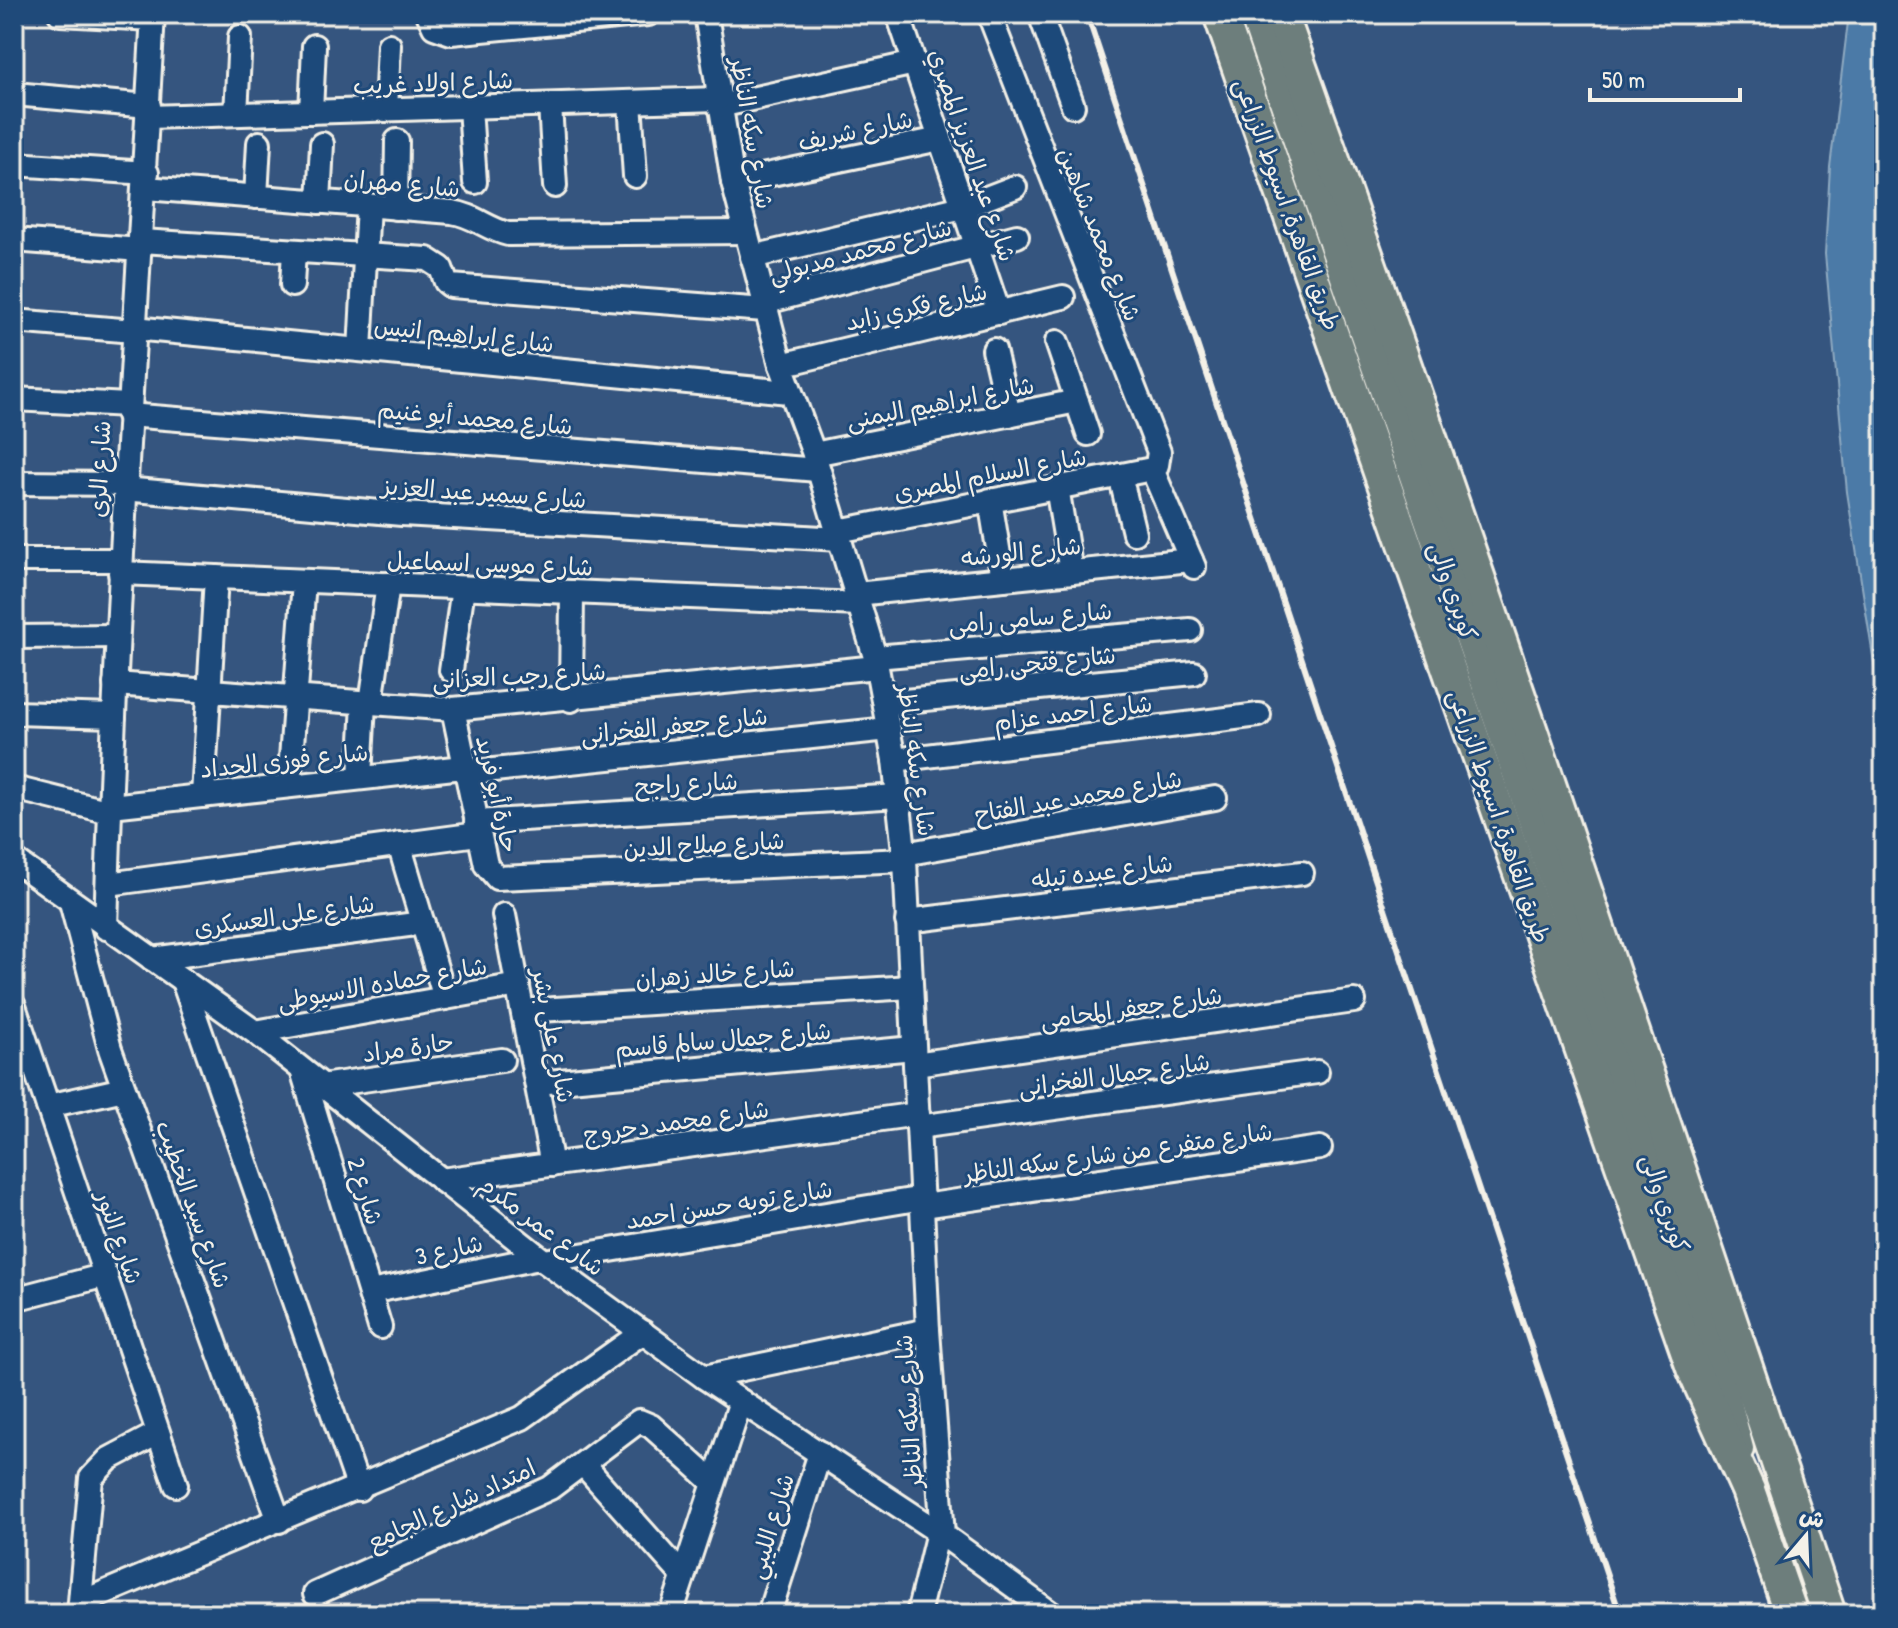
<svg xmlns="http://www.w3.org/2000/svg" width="1898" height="1628" font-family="'Patrick Hand','Playpen Sans Arabic',sans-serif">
  <rect width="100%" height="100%" fill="#35557f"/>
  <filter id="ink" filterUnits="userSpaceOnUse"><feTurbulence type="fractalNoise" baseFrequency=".0125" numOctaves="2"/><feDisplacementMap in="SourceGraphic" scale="16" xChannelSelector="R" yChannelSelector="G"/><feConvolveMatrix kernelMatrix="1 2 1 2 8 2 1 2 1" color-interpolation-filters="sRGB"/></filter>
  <g filter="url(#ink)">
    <!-- water -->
    <path fill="#4b7aa7" stroke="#8faac1" stroke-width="2" d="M 1849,14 L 1884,14 L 1884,726 L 1847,492 L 1825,254 L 1830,167 Z"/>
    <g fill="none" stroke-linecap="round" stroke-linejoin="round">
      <!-- minor casing -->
      <g stroke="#f4f1e8" stroke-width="28">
        <g id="minor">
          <path d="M 60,14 L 153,19"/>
          <path d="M 428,14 L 434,27 L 451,33 L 648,14"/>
          <path d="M 706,14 L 733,182 L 781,365 L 814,454 L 875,657 L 894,760 L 905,860 L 928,1330 L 943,1535"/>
          <path d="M 898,14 L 999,313"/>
          <path d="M 989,14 L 1159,452 L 1157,465 L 1152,469"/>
          <path d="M 1040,14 L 1073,106"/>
          <path d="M 14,94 L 149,106"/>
          <path d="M 630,102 L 635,176"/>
          <path d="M 550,105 L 555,186"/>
          <path d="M 719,106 L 915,63"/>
          <path d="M 470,107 L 475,182"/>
          <path d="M 386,110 L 389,45"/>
          <path d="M 311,112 L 314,46"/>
          <path d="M 236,114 L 240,37"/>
          <path d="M 149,117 L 718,99"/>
          <path d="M 14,164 L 147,173"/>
          <path d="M 733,182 L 940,139"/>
          <path d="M 145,188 L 452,212 C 474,215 487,229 508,234 L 745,232"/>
          <path d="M 256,197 L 259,143"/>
          <path d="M 319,202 L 322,144"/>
          <path d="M 396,208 L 397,141"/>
          <path d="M 14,240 L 140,250"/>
          <path d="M 141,241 L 427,259 L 441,268 L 446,282 L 451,286 L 765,310"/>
          <path d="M 752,257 L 963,207 L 1015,187"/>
          <path d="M 292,285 L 294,251"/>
          <path d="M 763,303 L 1017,236"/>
          <path d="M 14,321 L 134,331"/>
          <path d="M 134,328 L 789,392"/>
          <path d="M 1057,342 L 1088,434"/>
          <path d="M 360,350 L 368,205"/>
          <path d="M 994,350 L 1009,415"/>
          <path d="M 781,365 L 1063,297"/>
          <path d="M 14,399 L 128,405"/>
          <path d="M 128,415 L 818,470"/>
          <path d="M 814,454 L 1077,401"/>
          <path d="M 1152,469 L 1194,567"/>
          <path d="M 1120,475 L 1134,533"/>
          <path d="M 14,483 L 124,484"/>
          <path d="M 1057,487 L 1071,572"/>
          <path d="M 124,489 L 402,514 L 840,539"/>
          <path d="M 990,500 L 1003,579"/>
          <path d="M 838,531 L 1152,469"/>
          <path d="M 14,560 L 121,560"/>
          <path d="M 120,573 L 859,604"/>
          <path d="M 856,594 L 1191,560"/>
          <path d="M 14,637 L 117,636"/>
          <path d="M 875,657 L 1190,630"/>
          <path d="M 451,670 L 463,588"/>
          <path d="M 115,684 L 453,709 L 877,667"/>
          <path d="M 571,700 L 572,592"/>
          <path d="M 371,703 L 388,584"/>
          <path d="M 884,703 L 1194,673"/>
          <path d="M 453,709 L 486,865 L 497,878 L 905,860"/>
          <path d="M 14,713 L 114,716"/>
          <path d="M 894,760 L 1259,715"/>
          <path d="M 465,773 L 889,729"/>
          <path d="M 360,778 L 364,703"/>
          <path d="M 289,786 L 304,581"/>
          <path d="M 14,788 L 110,812"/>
          <path d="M 203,796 L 216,577"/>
          <path d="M 111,806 L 463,767"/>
          <path d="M 476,822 L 899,796"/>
          <path d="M 399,844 L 445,998"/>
          <path d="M 904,854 L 1215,798"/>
          <path d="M 14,860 L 255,1032 L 544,1261 L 704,1377 L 943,1535 L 1052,1614"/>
          <path d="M 108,884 L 478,834"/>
          <path d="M 71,902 L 110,1049 L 279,1521"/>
          <path d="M 504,915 L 552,1165"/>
          <path d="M 907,921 L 1302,873"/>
          <path d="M 106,928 C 115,623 136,318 153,14"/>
          <path d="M 152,959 L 423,923"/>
          <path d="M 183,981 L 359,1489"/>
          <path d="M 14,1006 L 176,1485"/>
          <path d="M 523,1011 L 911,987"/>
          <path d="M 255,1032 L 518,985"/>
          <path d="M 915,1064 L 1354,1001"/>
          <path d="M 302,1070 L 380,1327"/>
          <path d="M 537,1083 L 914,1048"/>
          <path d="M 321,1086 L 502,1060"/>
          <path d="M 48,1106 L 124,1089"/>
          <path d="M 918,1127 L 1317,1072"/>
          <path d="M 441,1180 L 918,1114"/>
          <path d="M 923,1206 L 1320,1148"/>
          <path d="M 544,1261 L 923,1198"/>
          <path d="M 370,1292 L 539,1258"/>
          <path d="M 14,1299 L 106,1275"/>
          <path d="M 704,1377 L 928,1330"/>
          <path d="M 583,1464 L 683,1576"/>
          <path d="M 315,1594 L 550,1488 L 639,1421 L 651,1426 L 713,1482"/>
          <path d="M 82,1602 L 522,1418 L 643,1332"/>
          <path d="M 79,1613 L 91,1478 L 109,1459 L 158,1433"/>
          <path d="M 671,1614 L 741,1401"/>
          <path d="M 769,1614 L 820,1453"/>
          <path d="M 918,1614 L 938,1532"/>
        </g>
      </g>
      <!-- major casing -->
      <g stroke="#f4f1e8" stroke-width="34">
        <path id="major" d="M 1254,14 L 1704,1314 L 1739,1449"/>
      </g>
      <!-- highway casing -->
      <g stroke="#f4f1e8" stroke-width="38">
        <g id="highway">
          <path d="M 1220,14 L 1693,1368 L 1748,1490 L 1791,1614"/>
          <path d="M 1281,14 C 1471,545 1649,1080 1829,1614"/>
        </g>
      </g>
      <!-- minor -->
      <use href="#minor" stroke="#1f4a7a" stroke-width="22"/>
      <!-- major -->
      <use href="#major" stroke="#6d7e7c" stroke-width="28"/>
      <!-- highway -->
      <use href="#highway" stroke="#6d7e7c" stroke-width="32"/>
      <!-- rail -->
      <path stroke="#f4f1e8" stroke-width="6" d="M 1087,14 L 1620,1614"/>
    </g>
  </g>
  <g text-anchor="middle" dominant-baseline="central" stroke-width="6" stroke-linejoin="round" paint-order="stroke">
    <!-- street labels -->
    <g font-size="24" fill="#f4f1e8" stroke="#1f4a7a">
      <text transform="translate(433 82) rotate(-2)">شارع اولاد غريب</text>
      <text transform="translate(855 130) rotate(-12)">شارع شريف</text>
      <text transform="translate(753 133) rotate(80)">شارع سكه الناظر</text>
      <text transform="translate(973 155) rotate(71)">شارع عبد العزيز المصري</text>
      <text transform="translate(402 183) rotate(5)">شارع مهران</text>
      <text transform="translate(1288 204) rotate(70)">طريق القاهرة, اسيوط الزراعى</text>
      <text transform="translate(1100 234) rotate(68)">شارع محمد شاهين</text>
      <text transform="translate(860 250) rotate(-15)">شارع محمد مدبولي</text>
      <text transform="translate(916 306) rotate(-13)">شارع فكري زايد</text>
      <text transform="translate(464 334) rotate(6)">شارع ابراهيم انيس</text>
      <text transform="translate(940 402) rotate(-11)">شارع ابراهيم اليمنى</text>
      <text transform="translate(475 417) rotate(5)">شارع محمد أبو غنيم</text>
      <text transform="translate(99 469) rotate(-87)">شارع الرى</text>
      <text transform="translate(990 474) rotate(-11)">شارع السلام المصرى</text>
      <text transform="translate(484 492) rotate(4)">شارع سمير عبد العزيز</text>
      <text transform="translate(1021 551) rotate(-6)">شارع الورشه</text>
      <text transform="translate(490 563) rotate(2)">شارع موسى اسماعيل</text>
      <text transform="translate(1454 591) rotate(71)">كوبري والى</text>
      <text transform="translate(1030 617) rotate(-5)">شارع سامى رامى</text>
      <text transform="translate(1037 662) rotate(-6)">شارع فتحى رامى</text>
      <text transform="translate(519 675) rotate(-3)">شارع رجب العزانى</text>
      <text transform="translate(1073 712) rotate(-7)">شارع احمد عزام</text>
      <text transform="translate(674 725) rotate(-6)">شارع جعفر الفخرانى</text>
      <text transform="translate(284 760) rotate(-6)">شارع فوزى الحداد</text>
      <text transform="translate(917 760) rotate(82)">شارع سكه الناظر</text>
      <text transform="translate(686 783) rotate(-3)">شارع راجح</text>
      <text transform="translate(498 794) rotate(77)">حارة أبو فريد</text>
      <text transform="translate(1078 796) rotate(-10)">شارع محمد عبد الفتاح</text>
      <text transform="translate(1500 816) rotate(71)">طريق القاهرة, اسيوط الزراعى</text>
      <text transform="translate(704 844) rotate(-3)">شارع صلاح الدين</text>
      <text transform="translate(1102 871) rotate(-7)">شارع عبده تيله</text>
      <text transform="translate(284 915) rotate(-8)">شارع على العسكرى</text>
      <text transform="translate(715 973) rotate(-4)">شارع خالد زهران</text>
      <text transform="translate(382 983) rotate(-10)">شارع حماده الاسيوطى</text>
      <text transform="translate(1131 1007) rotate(-8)">شارع جعفر المحامى</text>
      <text transform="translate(554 1035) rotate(79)">شارع على بشر</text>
      <text transform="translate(723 1039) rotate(-5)">شارع جمال سالم قاسم</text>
      <text transform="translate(408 1047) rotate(-8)">حارة مراد</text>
      <text transform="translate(1114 1074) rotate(-8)">شارع جمال الفخرانى</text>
      <text transform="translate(676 1121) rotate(-8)">شارع محمد دحروج</text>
      <text transform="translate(1118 1152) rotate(-8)">شارع متفرع من شارع سكه الناظر</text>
      <text transform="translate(366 1191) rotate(73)">شارع 2</text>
      <text transform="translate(1666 1203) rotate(71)">كوبري والى</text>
      <text transform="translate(194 1204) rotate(70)">شارع سيد الخطيب</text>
      <text transform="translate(729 1204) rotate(-9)">شارع توبه حسن احمد</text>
      <text transform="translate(542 1225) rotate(37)">شارع عمر مكرم</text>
      <text transform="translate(120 1237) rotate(71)">شارع النور</text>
      <text transform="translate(449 1249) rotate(-12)">شارع 3</text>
      <text transform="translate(908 1411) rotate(-94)">شارع سكه الناظر</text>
      <text transform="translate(451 1504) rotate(-25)">امتداد شارع الجامع</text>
      <text transform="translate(770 1526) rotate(-73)">شارع الليبي</text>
    </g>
  </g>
  <!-- margin -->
  <rect width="1898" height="1628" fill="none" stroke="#1f4a7a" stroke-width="48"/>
  <rect x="24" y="24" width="1850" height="1580" fill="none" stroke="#f4f1e8" stroke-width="3" filter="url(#ink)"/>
  <!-- north arrow -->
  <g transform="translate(1806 1536) rotate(19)" stroke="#1f4a7a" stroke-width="6" paint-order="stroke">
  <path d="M0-6L14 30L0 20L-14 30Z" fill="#f4f1e8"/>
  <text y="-12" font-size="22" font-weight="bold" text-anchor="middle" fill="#f4f1e8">ش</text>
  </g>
  <!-- scale -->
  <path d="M1590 88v12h150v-12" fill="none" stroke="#f4f1e8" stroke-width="4"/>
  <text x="1602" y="88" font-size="24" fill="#f4f1e8" stroke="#1f4a7a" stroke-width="6" paint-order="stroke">50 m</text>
</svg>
